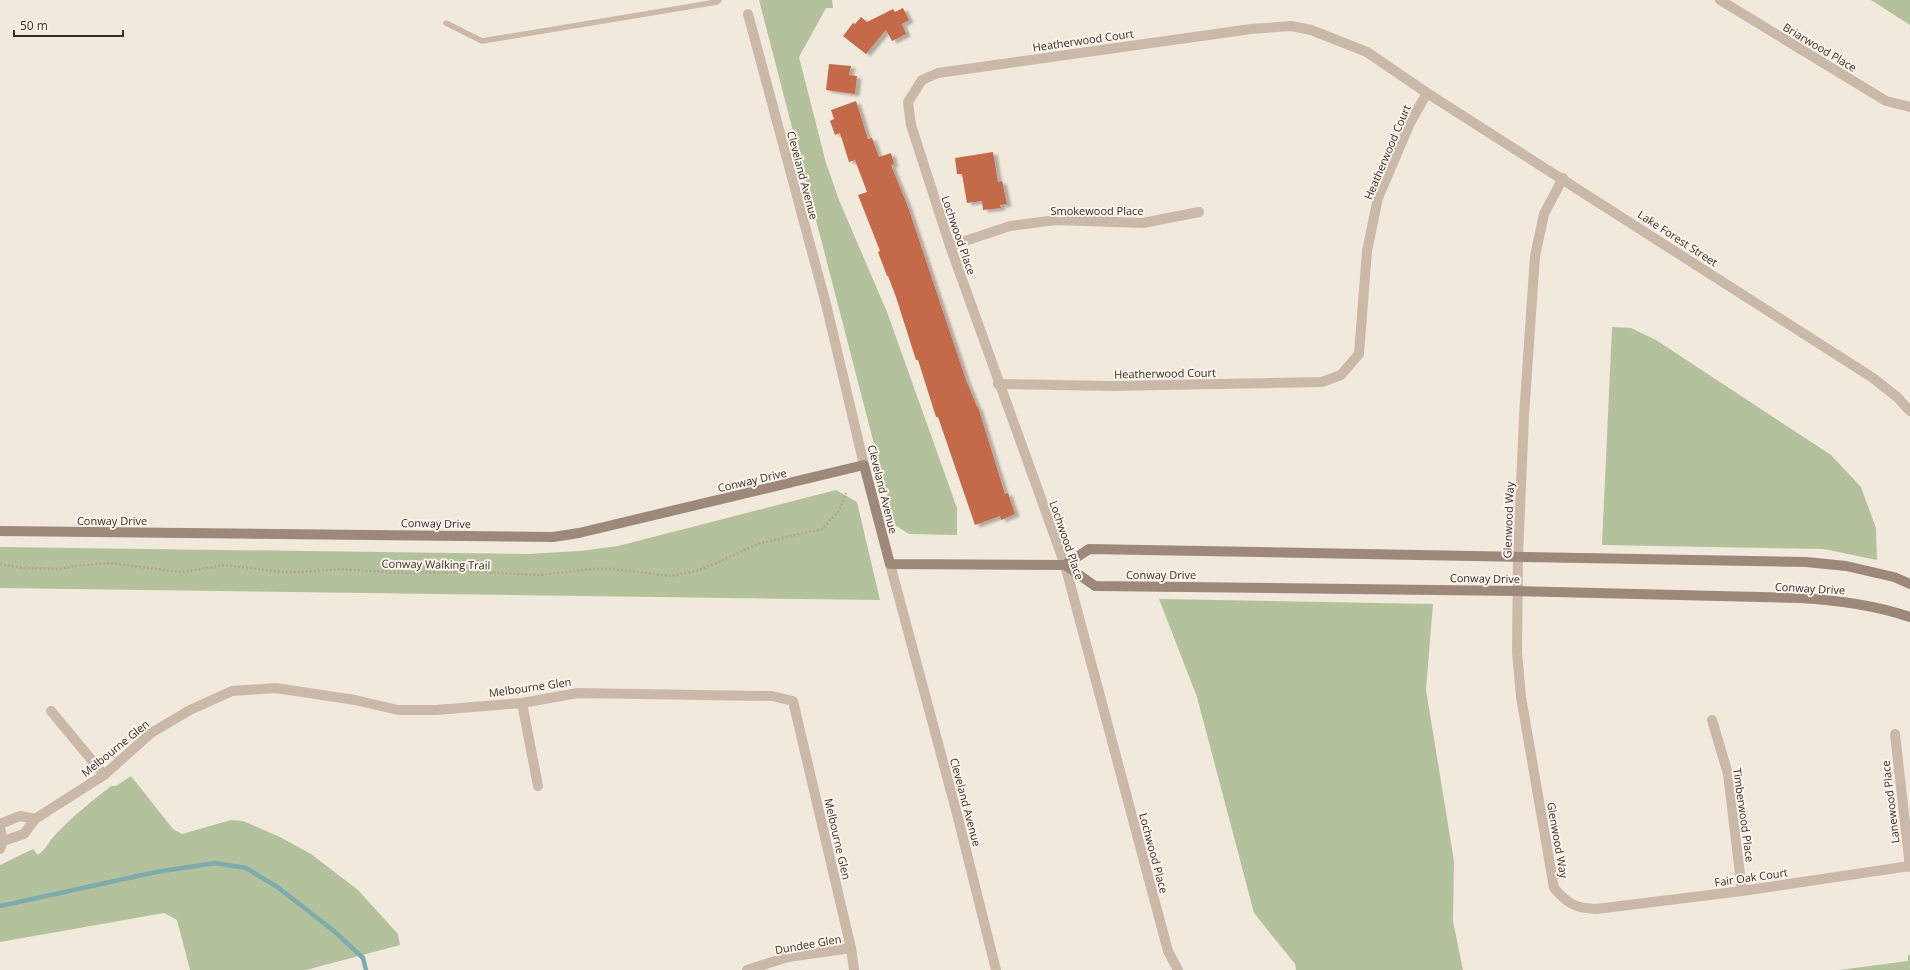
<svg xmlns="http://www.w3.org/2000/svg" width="1910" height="970" font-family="'Open Sans',sans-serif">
  <defs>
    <filter id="shadow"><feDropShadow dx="4.5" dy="2.5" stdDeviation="1" flood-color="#0004"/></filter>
  </defs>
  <rect width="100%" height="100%" fill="#f2e9dd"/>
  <!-- green -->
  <g fill="#b4c19d">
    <path d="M 759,0 L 832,0 L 833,8 L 826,8 L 799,57 L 826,163 L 839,200 L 887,312 L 957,508 L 957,535 L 909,534 L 895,525 Z"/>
    <path d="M 1871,0 L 1910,0 L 1910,25 Z"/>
    <path d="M 1612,327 L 1631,328 L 1656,340 L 1831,455 L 1861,487 L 1876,528 L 1877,560 L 1824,549 L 1602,545 Z"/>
    <path d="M 836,490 L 857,502 L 880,600 L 0,588 L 0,547 L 527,554 L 580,551 L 618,546 Z"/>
    <path d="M 1159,599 L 1433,604 L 1426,690 L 1454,861 L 1453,921 L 1463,970 L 1296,970 L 1295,964 L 1254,913 L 1197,697 Z"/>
    <path d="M 131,776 L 173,829 L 182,834 L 231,820 L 243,821 L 280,837 L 311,854 L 358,890 L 398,934 L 400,945 L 306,970 L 190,970 L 177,920 L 164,913 L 0,942 L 0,865 L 33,849 L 38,855 C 47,848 49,841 56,834 C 73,816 92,801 111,786 L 116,786 Z"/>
    <path d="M 1908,955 L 1910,955 L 1910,970 L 1839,970 L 1908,961 Z"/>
  </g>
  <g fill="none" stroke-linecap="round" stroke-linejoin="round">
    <!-- stream -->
    <path stroke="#7dacaf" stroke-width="4.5" d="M 0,906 L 156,872 L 215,863 L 246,868 L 276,886 L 334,931 L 363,958 L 366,970"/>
  </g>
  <!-- building -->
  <g fill="#c46a49" filter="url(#shadow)">
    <path d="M 903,8 L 909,20 L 902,24 L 906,34 L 892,41 L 886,30 L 866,54 L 843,36 L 853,23 L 855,24 L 861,17 L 867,22 L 893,9 L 895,12 Z"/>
    <path d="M 829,64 L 851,66 L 849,75 L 857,76 L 855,94 L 826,90 Z"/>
    <path d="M 856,101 L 868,139 L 872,138 L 879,157 L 891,153 L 894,164 L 891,165 L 908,207 L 966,380 L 977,407 L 978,407 L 1005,494 L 1008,493 L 1015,514 L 1001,520 L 1000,516 L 975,525 L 938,417 L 936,417 L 918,360 L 916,360 L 896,297 L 888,276 L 887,276 L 878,252 L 880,251 L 858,195 L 867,192 L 855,160 L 849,162 L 840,133 L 835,135 L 830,121 L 834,119 L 831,110 Z"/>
    <path d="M 993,152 L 998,182 L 1002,181 L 1007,204 L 1000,205 L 1001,208 L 983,210 L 982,201 L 967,203 L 962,174 L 957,174 L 955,158 Z"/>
  </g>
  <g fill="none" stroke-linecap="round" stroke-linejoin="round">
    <!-- path -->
    <path stroke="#b6a393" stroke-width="2.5" stroke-dasharray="2 2" stroke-linecap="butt" d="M 0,564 L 25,568 L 59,569 L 75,566 L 110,563 L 181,572 L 226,565 L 282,572 L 302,572 L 341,569 L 405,573 L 476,572 L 539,575 L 592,569 L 613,569 L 671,576 L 696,571 L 719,562 L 757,544 L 822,529 L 839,511 L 846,493"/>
    <!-- lane -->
    <path stroke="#cab9a9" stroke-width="5.5" d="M 446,23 L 482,41 L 717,2 L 719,0"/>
    <!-- street -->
    <g stroke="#cab9a9" stroke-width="10">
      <path d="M 1720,0 L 1886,101 L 1910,107"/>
      <path d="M 748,14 L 826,304 L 864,465"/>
      <path d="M 1563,178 L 1544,214 L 1535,256 L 1524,416 L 1518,556 L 1517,652 L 1521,697 L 1554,888 C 1568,904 1575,908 1596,909 L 1742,891 L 1910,866"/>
      <path d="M 950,246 L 1010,226 L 1056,220 L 1143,223 L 1199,212"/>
      <path d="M 998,384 L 1110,386 L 1322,382 L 1341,375 L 1359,354 L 1367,251 L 1378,198 L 1410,123 L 1427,93"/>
      <path d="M 890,564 L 957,814 L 996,970"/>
      <path d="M 522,703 L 538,786"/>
      <path d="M 51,711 L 104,775"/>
      <path d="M 1712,720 L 1728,774 L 1742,891"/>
      <path d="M 1895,734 L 1910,867"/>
      <path d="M 0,824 L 20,816 L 35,819"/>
      <path d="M 0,828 L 3,841 L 0,849"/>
      <path d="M 3,841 L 24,834 L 35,819 L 104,775 L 151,733 L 190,710 L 232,691 L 276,688 L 355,700 L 398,710 L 436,710 L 522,703 L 578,693 L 772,696 L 793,701 L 851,948 L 854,970"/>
      <path d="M 747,970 L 788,957 L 851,948"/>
      <path d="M 1178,970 L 1168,951 L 1065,565 L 950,246 L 911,125 L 908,102 L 922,80 L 938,73 L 1251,29 L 1291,26 L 1311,30 L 1367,52 L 1427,93 L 1873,378 L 1897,397 L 1910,411"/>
    </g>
    <!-- secondary -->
    <g stroke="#9e887b" stroke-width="10">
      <path d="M 0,531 L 553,537 L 579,533 L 864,465 L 890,564 L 1065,565 L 1089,549 L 1806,562 L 1846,566 L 1894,577 L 1910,584"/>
      <path d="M 1065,565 L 1095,586 L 1518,591 L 1800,598 C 1838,600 1874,605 1910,617"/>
    </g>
  </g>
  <g text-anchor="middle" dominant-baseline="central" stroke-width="4" stroke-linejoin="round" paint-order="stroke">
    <!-- street labels -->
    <g font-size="11" fill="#382e29" stroke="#faf3ea">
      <text transform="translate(1083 40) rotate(-8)">Heatherwood Court</text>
      <text transform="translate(1820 47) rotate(31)">Briarwood Place</text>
      <text transform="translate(1387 152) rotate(-67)">Heatherwood Court</text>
      <text transform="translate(803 175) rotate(75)">Cleveland Avenue</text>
      <text x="1097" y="210">Smokewood Place</text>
      <text transform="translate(959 235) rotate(71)">Lochwood Place</text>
      <text transform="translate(1678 238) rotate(33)">Lake Forest Street</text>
      <text transform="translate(1165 373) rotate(-1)">Heatherwood Court</text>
      <text transform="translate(752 480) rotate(-13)">Conway Drive</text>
      <text transform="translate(883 489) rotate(76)">Cleveland Avenue</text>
      <text x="112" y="520">Conway Drive</text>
      <text transform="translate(1508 520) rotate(-88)">Glenwood Way</text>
      <text transform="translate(436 523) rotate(1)">Conway Drive</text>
      <text transform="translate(1067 540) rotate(71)">Lochwood Place</text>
      <text transform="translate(436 564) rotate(1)">Conway Walking Trail</text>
      <text x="1161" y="574">Conway Drive</text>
      <text transform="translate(1485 578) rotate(1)">Conway Drive</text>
      <text transform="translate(1810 588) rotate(3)">Conway Drive</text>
      <text transform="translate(530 687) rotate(-8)">Melbourne Glen</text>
      <text transform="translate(115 748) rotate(-39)">Melbourne Glen</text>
      <text transform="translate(966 802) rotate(75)">Cleveland Avenue</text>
      <text transform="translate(1890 802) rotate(-97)">Lanewood Place</text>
      <text transform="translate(1744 815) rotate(82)">Timberwood Place</text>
      <text transform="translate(838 839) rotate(77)">Melbourne Glen</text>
      <text transform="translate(1558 840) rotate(80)">Glenwood Way</text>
      <text transform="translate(1154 853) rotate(75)">Lochwood Place</text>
      <text transform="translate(1751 877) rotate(-8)">Fair Oak Court</text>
      <text transform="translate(808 944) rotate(-10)">Dundee Glen</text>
    </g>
  </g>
  <!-- scale -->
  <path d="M14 30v6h109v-6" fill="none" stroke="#382e29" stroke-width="2"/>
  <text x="20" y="30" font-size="12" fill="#382e29" stroke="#faf3ea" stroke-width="3" paint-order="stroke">50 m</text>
</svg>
